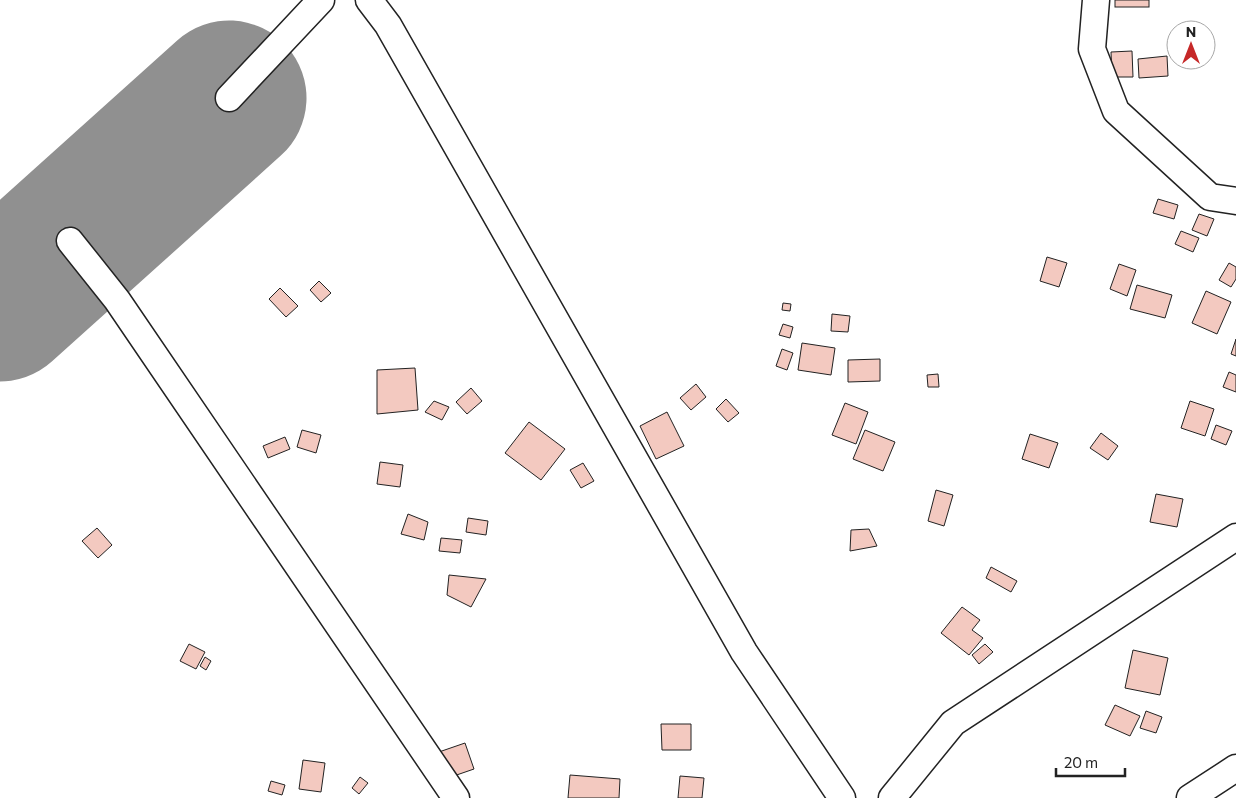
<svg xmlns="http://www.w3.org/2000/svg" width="1236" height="798" font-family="Commissioner,sans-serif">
  <rect width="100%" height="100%" fill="#fff"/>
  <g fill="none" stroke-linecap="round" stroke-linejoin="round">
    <!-- runway -->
    <path stroke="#909090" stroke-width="155" d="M 0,304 L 229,98"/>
  </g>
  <!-- building -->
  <g fill="#f3c9c0" stroke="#222">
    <rect x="1115" y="0" width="34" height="7"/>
    <path d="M 1132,51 L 1133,77 L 1112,77 L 1111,52 Z"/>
    <path d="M 1167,56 L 1168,76 L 1139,78 L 1138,59 Z"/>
    <path d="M 1158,199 L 1178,205 L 1174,219 L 1153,213 Z"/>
    <path d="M 1199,214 L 1214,219 L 1207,236 L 1192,230 Z"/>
    <path d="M 1181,231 L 1199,238 L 1193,252 L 1175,244 Z"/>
    <path d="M 1047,257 L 1067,263 L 1059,287 L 1040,281 Z"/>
    <path d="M 1229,263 L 1236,267 L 1236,279 L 1231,287 L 1219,280 Z"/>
    <path d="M 1119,264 L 1136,270 L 1127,296 L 1110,289 Z"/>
    <path d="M 319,281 L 331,293 L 321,302 L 310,290 Z"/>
    <path d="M 1137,285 L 1172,295 L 1165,318 L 1130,309 Z"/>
    <path d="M 280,288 L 298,306 L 286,317 L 269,299 Z"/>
    <path d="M 1206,291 L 1231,302 L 1217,334 L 1192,323 Z"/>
    <path d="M 783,303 L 791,304 L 790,311 L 782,310 Z"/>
    <path d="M 832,314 L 850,316 L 848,332 L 831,331 Z"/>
    <path d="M 783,324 L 793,327 L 790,338 L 779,335 Z"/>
    <path d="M 1236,339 L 1236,356 L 1231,354 Z"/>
    <path d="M 802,343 L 835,348 L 831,375 L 798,370 Z"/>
    <path d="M 782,349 L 793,353 L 787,370 L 776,366 Z"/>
    <path d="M 880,359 L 880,381 L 848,382 L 848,360 Z"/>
    <path d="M 415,368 L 418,410 L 377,414 L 377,370 Z"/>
    <path d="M 1229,372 L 1236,375 L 1236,392 L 1223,387 Z"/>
    <path d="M 938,374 L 939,387 L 928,387 L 927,375 Z"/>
    <path d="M 696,384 L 706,397 L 691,410 L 680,398 Z"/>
    <path d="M 471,388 L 482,401 L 467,414 L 456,402 Z"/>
    <path d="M 726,399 L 739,413 L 728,422 L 716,409 Z"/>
    <path d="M 434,401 L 449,407 L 442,420 L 425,412 Z"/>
    <path d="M 1190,401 L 1214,409 L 1205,436 L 1181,428 Z"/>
    <path d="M 845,403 L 868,412 L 856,444 L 832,435 Z"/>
    <path d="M 667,412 L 684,446 L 656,459 L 640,426 Z"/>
    <path d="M 529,422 L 565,449 L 541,480 L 505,453 Z"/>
    <path d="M 1216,425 L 1232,431 L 1226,445 L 1211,439 Z"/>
    <path d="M 302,430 L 321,435 L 316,453 L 297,447 Z"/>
    <path d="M 865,430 L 895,442 L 883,471 L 853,459 Z"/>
    <path d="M 1101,433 L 1118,446 L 1108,460 L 1090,448 Z"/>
    <path d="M 1030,434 L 1058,443 L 1049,468 L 1022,459 Z"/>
    <path d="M 285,437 L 290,449 L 268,458 L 263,446 Z"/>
    <path d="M 380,462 L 403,465 L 400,487 L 377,484 Z"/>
    <path d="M 583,463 L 594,481 L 581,488 L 570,470 Z"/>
    <path d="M 936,490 L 953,495 L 944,526 L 928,521 Z"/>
    <path d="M 1156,494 L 1183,499 L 1177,527 L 1150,522 Z"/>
    <path d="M 408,514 L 428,522 L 424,540 L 401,534 Z"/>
    <path d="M 468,518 L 488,521 L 486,535 L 466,532 Z"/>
    <path d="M 97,528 L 112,545 L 98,558 L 82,541 Z"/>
    <path d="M 869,529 L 877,546 L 850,551 L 851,530 Z"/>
    <path d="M 441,538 L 462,540 L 460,553 L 439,551 Z"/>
    <path d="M 991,567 L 1017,581 L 1011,592 L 986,578 Z"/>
    <path d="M 449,575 L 486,579 L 471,607 L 447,595 Z"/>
    <path d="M 962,607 L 980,620 L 972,630 L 983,638 L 969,655 L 941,633 Z"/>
    <path d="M 189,644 L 205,652 L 196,669 L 180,661 Z"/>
    <path d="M 985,644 L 993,652 L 979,664 L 972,655 Z"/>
    <path d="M 1133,650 L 1168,658 L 1160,695 L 1125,688 Z"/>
    <path d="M 205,657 L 211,661 L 206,670 L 200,666 Z"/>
    <path d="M 1115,705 L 1140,716 L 1130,736 L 1105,725 Z"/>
    <path d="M 1146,711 L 1162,717 L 1156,733 L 1140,728 Z"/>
    <path d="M 661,724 L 691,724 L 691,750 L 662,750 Z"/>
    <path d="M 465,743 L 474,769 L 445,779 L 436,753 Z"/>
    <path d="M 303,760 L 325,763 L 321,792 L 299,789 Z"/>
    <path d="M 570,775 L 620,779 L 619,798 L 568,798 Z"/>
    <path d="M 680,776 L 704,778 L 702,798 L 678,798 Z"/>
    <path d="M 360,777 L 368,783 L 359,794 L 352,788 Z"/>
    <path d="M 271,781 L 285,785 L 282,795 L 268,791 Z"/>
  </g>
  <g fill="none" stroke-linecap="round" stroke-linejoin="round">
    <!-- minor casing -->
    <g stroke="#222" stroke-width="29">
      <g id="minor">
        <path d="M 369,0 L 388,25 L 744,652 L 842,798"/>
        <path d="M 1096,0 L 1092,49 L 1116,111 L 1210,197 L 1236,201"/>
        <path d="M 229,98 L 321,0"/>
        <path d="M 70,241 L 117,300 L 456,798"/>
        <path d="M 892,798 L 953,723 L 1236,537"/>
        <path d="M 1190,798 L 1236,768"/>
      </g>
    </g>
    <!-- minor -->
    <use href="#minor" stroke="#fff" stroke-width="26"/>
  </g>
  <!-- north arrow -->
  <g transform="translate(1191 45)"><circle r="24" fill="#ffffff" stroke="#a7a7a7"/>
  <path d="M0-4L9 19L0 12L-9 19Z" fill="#c62828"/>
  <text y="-8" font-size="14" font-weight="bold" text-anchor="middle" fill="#222222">N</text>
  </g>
  <!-- scale -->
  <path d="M1056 768v8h69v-8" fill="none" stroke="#222222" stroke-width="2.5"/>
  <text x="1064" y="768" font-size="15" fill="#222222" stroke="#ffffff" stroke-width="4" paint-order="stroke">20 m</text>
</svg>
